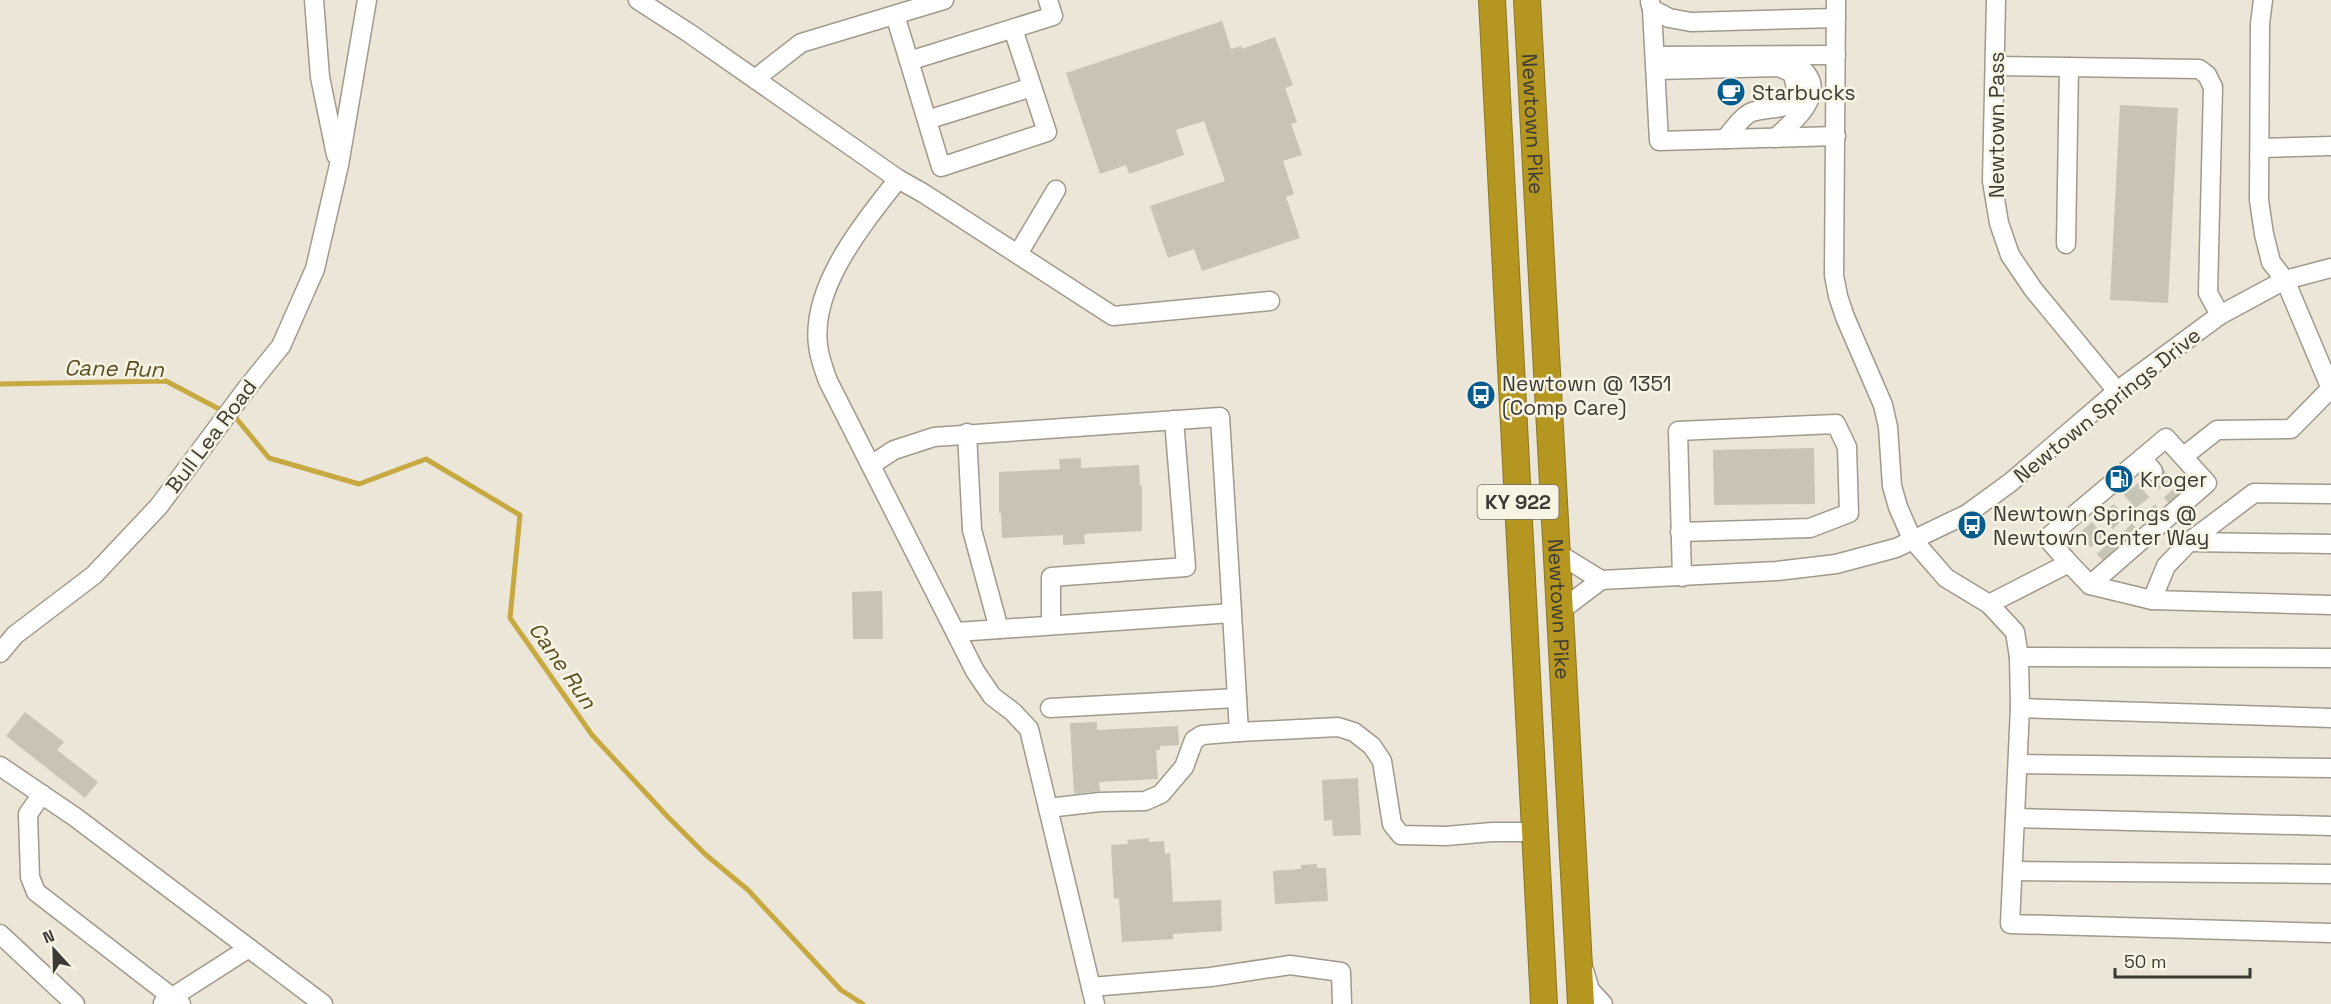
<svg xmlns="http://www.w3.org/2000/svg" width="2331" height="1004" font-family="'Space Grotesk',sans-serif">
  <rect width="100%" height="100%" fill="#ebe6d7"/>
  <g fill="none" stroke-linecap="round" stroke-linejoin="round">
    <!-- stream -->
    <path stroke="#c7a941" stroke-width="5" d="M 0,384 L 166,381 L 236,418 L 269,458 L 359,484 L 426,459 L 520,515 L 510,618 L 592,735 L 668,817 L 705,854 L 748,890 L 841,990 L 863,1004"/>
  </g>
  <!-- building -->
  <g fill="#c8c3b4">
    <path d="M 1222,21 L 1231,49 L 1241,46 L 1242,49 L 1275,37 L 1293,85 L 1285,88 L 1297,122 L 1291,124 L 1302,155 L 1283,161 L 1294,194 L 1286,197 L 1300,238 L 1202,271 L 1194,249 L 1168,258 L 1150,206 L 1225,181 L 1204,121 L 1176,130 L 1184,155 L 1129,174 L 1126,165 L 1100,174 L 1066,73 Z"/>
    <path d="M 2120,105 L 2178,108 L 2168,303 L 2110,300 Z"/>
    <path d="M 1814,448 L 1815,504 L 1714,505 L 1713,450 Z"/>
    <path d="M 1081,458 L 1081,468 L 1139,465 L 1140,486 L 1142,485 L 1142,531 L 1084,534 L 1085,544 L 1063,545 L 1063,535 L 1002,538 L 1001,513 L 999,513 L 999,472 L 1060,469 L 1059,459 Z"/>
    <path d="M 882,591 L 883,639 L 853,639 L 852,592 Z"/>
    <path d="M 25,712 L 64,742 L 57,750 L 98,782 L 85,798 L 6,736 Z"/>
    <path d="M 1097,722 L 1097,730 L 1178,726 L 1179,745 L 1160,746 L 1160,750 L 1156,750 L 1158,779 L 1099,782 L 1100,791 L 1074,794 L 1070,723 Z"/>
    <path d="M 1358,778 L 1361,835 L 1333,836 L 1332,820 L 1324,821 L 1322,780 Z"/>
    <path d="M 1149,838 L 1149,842 L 1164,841 L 1165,854 L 1170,853 L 1173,902 L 1221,900 L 1222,931 L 1173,934 L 1173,939 L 1122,942 L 1119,898 L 1114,899 L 1111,845 L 1128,844 L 1127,840 Z"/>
    <path d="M 1317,864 L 1317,868 L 1326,868 L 1328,901 L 1275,904 L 1273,871 L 1301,869 L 1301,865 Z"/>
  </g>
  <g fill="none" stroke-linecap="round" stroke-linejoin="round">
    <!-- minor-tunnel -->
    <g stroke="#c8c4b6" stroke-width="18" stroke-dasharray="18 9" stroke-linecap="butt">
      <path d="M 2153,471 L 2176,498"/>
      <path d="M 2131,489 L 2154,517"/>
      <path d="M 2107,510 L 2133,538"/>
      <path d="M 2085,528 L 2110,555"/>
    </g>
    <!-- minor casing -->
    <g stroke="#9f9a8c" stroke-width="21">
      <g id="minor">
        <path d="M 314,0 L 320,77 L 336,155"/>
        <path d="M 638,0 L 689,33 L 898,179 C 863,224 811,286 818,345 C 819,357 824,370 828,381 L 975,671 L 992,696 L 1013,712 L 1029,729 L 1095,1004"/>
        <path d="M 1836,0 L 1834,275 L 1838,296 L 1845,317 L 1883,405 L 1888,427 L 1892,486 L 1898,507 L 1912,539 L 1946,578 L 1989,604 L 2069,563 L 2047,538 L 2166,438 L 2207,483 L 2090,585 L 2069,563"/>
        <path d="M 1996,0 L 1992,181 L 1999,223 L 2010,255 L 2033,289 L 2117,391"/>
        <path d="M 2263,0 L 2260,24 L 2259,200 L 2264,234 L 2271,262 L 2285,280 L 2331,389"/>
        <path d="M 1650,2 L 1652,9 L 1669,18 L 1691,22 L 1836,18"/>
        <path d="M 1652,9 L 1659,141 L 1836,136"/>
        <path d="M 895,15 L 909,61 L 1053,16 L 1048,0"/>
        <path d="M 1655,56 L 1836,55"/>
        <path d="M 909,61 L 941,167 L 1047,132 L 1013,29"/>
        <path d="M 1995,66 L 2199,69 L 2207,75 L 2213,87 L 2208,293 L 2220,315"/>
        <path d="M 1656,70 L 1779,67 L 1792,73 C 1807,116 1776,104 1752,112 C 1743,115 1732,131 1725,139"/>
        <path d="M 755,79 L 801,43 L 944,0"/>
        <path d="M 927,120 L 1032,87"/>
        <path d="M 1775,138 C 1791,124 1825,97 1806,73 C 1801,66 1791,61 1783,56"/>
        <path d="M 2260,148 L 2331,146"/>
        <path d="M 898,179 L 923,193 L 1113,316 L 1270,301"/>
        <path d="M 2066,244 L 2069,67"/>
        <path d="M 1018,254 L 1056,190"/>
        <path d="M 967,433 L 972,530 L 999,629"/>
        <path d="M 2184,456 L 2217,430 L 2291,429 L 2331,388"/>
        <path d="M 2142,458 L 2153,471"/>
        <path d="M 871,465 L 894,450 L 934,437 L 1220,417 L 1232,613 L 957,632"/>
        <path d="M 1680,532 L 1810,528 L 1849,513 L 1847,447 L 1836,424 L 1678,431 L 1682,577"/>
        <path d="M 2189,542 L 2331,544"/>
        <path d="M 1557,553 L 1601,580 L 1777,571 L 1836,564 L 1896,548 L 1967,514 L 2011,482 L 2117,391 L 2220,315 L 2285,280 L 2331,268"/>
        <path d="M 2090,585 L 2152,600 L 2166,566 L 2189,542 L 2254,493 L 2331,494"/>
        <path d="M 2152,600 L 2331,605"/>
        <path d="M 1989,604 L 2015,632 L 2019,657 L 2020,708 L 2010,924 L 2331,933"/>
        <path d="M 1560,611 L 1601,580"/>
        <path d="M 1232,613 L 1239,732 L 1338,727 L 1354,732 L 1372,746 L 1382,761 L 1392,824 L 1401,835 L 1446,836 L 1492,832 L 1535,832"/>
        <path d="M 1051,625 L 1051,577 L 1186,567 L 1174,420"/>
        <path d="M 0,653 L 15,635 L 94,575 L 159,506 L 247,388 L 281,346 L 315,269 L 339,165 L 367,0"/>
        <path d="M 2019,657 L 2331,658"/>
        <path d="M 1050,708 L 1237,698"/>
        <path d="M 2020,708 L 2331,718"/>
        <path d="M 2018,764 L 2331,768"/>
        <path d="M 0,766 L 75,817 L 323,1004"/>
        <path d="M 42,794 L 28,814 L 30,877 L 36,892 L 181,1004"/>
        <path d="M 1048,808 L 1100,802 L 1145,801 L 1161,794 L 1184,767 L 1194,740 L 1202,735 L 1239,732"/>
        <path d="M 2015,818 L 2331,826"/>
        <path d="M 2013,871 L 2331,874"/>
        <path d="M 0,934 L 75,1004"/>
        <path d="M 1584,970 L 1590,990 L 1603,1004"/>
        <path d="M 1091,987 L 1211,977 L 1290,965 L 1341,972 L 1342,1004"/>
        <path d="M 163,1003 L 249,948"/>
      </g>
    </g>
    <!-- highway casing -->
    <g stroke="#8b7627" stroke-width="28">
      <g id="highway">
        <path d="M 1492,0 L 1544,1004"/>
        <path id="s1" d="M 1527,0 L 1581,1004"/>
      </g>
    </g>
    <!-- minor -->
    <use href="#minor" stroke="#fff" stroke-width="18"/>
    <!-- highway -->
    <use href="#highway" stroke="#b59620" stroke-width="26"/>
  </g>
  <!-- icons -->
  <defs>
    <g id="cafe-disc" transform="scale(1.5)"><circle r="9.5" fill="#075c8e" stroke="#f8f4e4"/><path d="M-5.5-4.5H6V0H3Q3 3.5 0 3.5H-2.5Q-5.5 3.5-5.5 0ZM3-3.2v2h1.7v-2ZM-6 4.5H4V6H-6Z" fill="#fff"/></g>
    <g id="bus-disc" transform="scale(1.5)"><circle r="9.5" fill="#075c8e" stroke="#f8f4e4"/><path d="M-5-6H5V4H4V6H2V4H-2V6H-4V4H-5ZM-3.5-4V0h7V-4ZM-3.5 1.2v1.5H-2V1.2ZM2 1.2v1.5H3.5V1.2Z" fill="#fff"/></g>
    <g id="fuel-disc" transform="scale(1.5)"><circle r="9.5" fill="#075c8e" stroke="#f8f4e4"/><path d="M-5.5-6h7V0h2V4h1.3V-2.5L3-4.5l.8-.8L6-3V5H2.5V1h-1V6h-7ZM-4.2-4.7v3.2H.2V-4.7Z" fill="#fff"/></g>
  </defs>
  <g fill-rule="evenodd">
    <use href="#cafe-disc" x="1731" y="92"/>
    <use href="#bus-disc" x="1481" y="395"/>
    <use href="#fuel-disc" x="2119" y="479"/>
    <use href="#bus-disc" x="1972" y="525"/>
  </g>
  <g text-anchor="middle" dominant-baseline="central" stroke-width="5" stroke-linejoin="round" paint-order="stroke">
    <!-- shield labels -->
    <rect fill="#f8f4e4" stroke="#747269" stroke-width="1.5" x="1477.5" y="485" width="81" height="34" rx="4.5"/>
    <g font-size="20" font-weight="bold" fill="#3c3a34">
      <text x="1518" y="502">KY 922</text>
    </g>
    <!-- poi labels -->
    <g font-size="21" fill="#3c3a34" stroke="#f8f4e4" text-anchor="start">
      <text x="1752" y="92">Starbucks</text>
      <text x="1502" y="383">Newtown @ 1351<tspan x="1502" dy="24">(Comp Care)</tspan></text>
      <text x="2140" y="479">Kroger</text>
      <text x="1993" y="513">Newtown Springs @<tspan x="1993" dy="24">Newtown Center Way</tspan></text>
    </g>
    <!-- street labels -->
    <g font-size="21" fill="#3c3a34" stroke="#f8f4e4">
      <text stroke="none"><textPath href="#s1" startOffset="124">Newtown Pike</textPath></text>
      <text transform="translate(1996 125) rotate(-90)">Newtown Pass</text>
      <text transform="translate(2107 405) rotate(-39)">Newtown Springs Drive</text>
      <text transform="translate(211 436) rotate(-53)">Bull Lea Road</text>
      <text stroke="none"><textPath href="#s1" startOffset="610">Newtown Pike</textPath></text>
    </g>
    <!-- water labels -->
    <g font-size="22" font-style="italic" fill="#5a4e23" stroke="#f8f4e4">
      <text transform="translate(114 368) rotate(1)">Cane Run</text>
      <text transform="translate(563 665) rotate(55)">Cane Run</text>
    </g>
  </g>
  <!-- north arrow -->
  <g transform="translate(54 950) rotate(338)" stroke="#f8f4e4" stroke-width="4.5" paint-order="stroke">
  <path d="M0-4.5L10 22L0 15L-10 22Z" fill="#3c3a34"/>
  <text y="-9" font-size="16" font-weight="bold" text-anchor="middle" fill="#3c3a34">N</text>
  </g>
  <!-- scale -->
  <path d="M2115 968v9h135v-9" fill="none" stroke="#3c3a34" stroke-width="3"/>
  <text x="2124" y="968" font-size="18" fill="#3c3a34" stroke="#f8f4e4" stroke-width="4.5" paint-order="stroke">50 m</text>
</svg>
